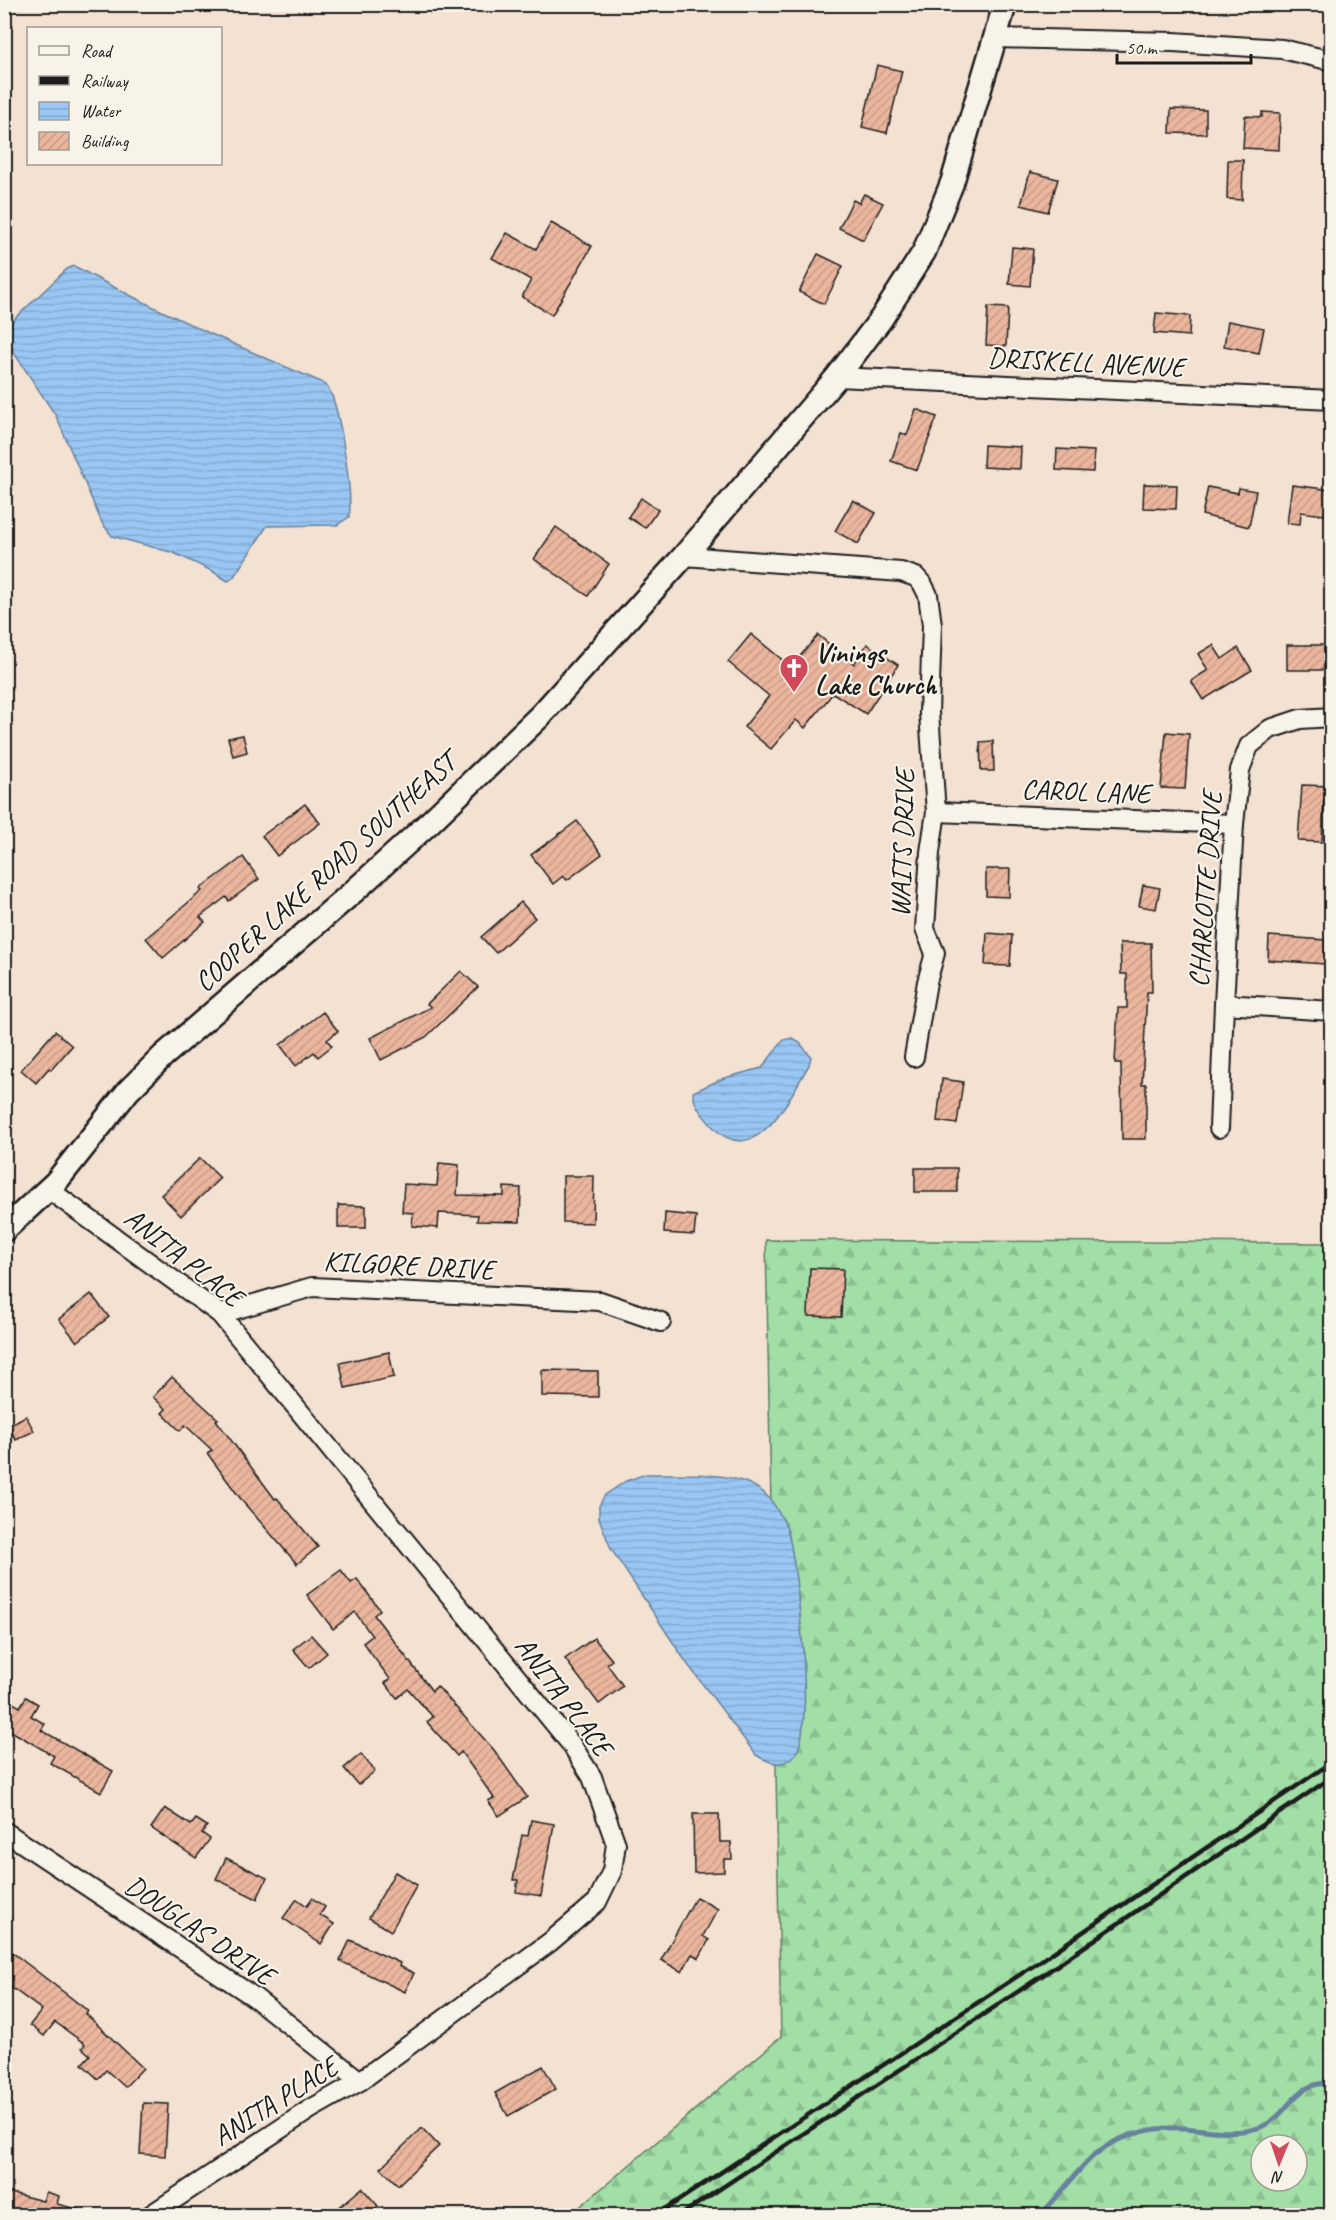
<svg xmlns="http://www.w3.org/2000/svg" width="1336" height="2220" font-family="Caveat,sans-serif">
  <defs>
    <pattern id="forest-firs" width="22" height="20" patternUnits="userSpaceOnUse" patternTransform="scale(1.5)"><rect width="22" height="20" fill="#a1dfa7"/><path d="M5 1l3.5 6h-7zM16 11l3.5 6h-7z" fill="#8abf8f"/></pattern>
    <pattern id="water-rules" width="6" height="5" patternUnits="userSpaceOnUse" patternTransform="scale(1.5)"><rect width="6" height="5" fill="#99c6f3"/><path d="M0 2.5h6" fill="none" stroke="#83aad0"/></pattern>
    <pattern id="building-hatch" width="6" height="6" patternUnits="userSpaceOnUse" patternTransform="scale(1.5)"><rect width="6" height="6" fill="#ebb69e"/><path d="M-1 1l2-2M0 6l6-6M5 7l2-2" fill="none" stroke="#c99c88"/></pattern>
  </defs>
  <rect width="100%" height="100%" fill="#f3e1d2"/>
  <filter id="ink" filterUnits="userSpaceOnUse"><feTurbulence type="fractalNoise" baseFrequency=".0167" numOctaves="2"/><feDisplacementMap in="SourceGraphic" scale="12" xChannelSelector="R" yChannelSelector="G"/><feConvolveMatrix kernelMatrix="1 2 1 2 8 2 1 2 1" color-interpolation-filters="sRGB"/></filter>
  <g filter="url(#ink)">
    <!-- forest -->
    <path fill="url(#forest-firs)" stroke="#5e7e62" stroke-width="1.5" fill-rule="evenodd" d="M 766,1240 L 1331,1243 L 1331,2205 L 1312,2216 L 569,2216 L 781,2037 ZM 1261,2145 L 1297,2145 L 1297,2181 L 1261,2181 Z"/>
    <!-- water -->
    <g fill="url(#water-rules)" stroke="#67829d" stroke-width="1.5">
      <path d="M 74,266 C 154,310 237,346 321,382 C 323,383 326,386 328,388 C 340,406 353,496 349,517 L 337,525 L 267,526 L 233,578 L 228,581 L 212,571 L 174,553 L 112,536 L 102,523 L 56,416 L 5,339 L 5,328 L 67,269 Z"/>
      <path d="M 792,1038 L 800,1043 L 811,1057 L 809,1065 C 790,1096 757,1172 713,1127 C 705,1118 693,1105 693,1092 L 724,1078 L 762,1068 L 781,1043 L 784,1040 Z"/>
      <path d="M 646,1474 C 680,1475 743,1468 768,1497 C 774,1503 786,1524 788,1532 C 797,1566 817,1736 793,1757 C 781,1768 768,1762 756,1755 L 686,1662 L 611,1549 L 599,1518 L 599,1506 L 605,1495 L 626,1481 Z"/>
    </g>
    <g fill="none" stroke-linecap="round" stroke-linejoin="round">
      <!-- stream -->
      <path stroke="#67829d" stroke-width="5" d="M 1039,2216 C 1056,2200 1069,2181 1085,2164 C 1109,2137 1149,2126 1184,2128 C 1211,2130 1235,2136 1261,2127 C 1290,2116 1294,2079 1332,2084"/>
    </g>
    <!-- building -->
    <g fill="url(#building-hatch)" stroke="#1c1c1c" stroke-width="1.5">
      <path d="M 877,65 L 902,71 L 887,133 L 862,127 Z"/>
      <path d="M 1171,109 L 1206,110 L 1206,134 L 1170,133 Z"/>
      <path d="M 1262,112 L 1280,113 L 1279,150 L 1243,148 L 1245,116 L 1262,117 Z"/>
      <path d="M 1228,160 L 1243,160 L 1242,200 L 1227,199 Z"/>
      <path d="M 1030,172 L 1058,179 L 1048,212 L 1021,205 Z"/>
      <path d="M 864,194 L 883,203 L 863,240 L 839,228 L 853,200 L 859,203 Z"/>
      <path d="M 551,223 L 592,246 L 552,315 L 522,297 L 531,280 L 492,258 L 507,233 L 536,249 Z"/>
      <path d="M 1012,247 L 1033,249 L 1030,286 L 1009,284 Z"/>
      <path d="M 818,254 L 843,266 L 824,304 L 799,292 Z"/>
      <path d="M 988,307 L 1008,308 L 1006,346 L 986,345 Z"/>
      <path d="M 1156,313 L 1190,316 L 1189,336 L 1154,333 Z"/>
      <path d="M 1228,321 L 1264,328 L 1259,353 L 1224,346 Z"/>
      <path d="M 916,409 L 937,417 L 917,470 L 891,461 L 901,433 L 907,435 Z"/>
      <path d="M 984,445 L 1021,447 L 1020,469 L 983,467 Z"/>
      <path d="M 1057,449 L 1094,451 L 1093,472 L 1056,470 Z"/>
      <path d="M 1144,484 L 1177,485 L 1176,509 L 1143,508 Z"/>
      <path d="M 1292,485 L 1332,490 L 1332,516 L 1301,512 L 1300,524 L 1287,523 Z"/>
      <path d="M 1208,487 L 1238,493 L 1239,488 L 1256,491 L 1249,527 L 1202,515 Z"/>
      <path d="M 641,498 L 658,510 L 645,528 L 628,517 Z"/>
      <path d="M 853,500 L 876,513 L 858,544 L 835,531 Z"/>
      <path d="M 556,527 L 609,564 L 588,596 L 534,559 Z"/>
      <path d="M 751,634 L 791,667 L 818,635 L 854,664 L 867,644 L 898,665 L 866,714 L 833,693 L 805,728 L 796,720 L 771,749 L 744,727 L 769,696 L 728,662 Z"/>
      <path d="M 1213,645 L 1222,659 L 1238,648 L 1252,670 L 1203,700 L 1191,681 L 1208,670 L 1198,654 Z"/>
      <rect x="1287" y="645" width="45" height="25"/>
      <path d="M 1166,732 L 1189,734 L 1185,789 L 1161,788 Z"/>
      <path d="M 243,735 L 247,752 L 233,756 L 228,738 Z"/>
      <path d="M 993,741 L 994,771 L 981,771 L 980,742 Z"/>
      <path d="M 1302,785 L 1331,786 L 1330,800 L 1324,800 L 1322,842 L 1298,841 Z"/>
      <path d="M 305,804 L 320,823 L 277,856 L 262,836 Z"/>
      <path d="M 577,821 L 602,854 L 567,880 L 563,876 L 553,884 L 531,855 Z"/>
      <path d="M 243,857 L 259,879 L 229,901 L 226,897 L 200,917 L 205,922 L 163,958 L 146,938 L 202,891 L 200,889 Z"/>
      <path d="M 986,869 L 1010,869 L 1009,897 L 986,896 Z"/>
      <path d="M 1143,885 L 1160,888 L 1156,909 L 1139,906 Z"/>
      <path d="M 521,902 L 535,918 L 496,953 L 481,937 Z"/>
      <path d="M 987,933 L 1012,935 L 1010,966 L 985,965 Z"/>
      <path d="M 1269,936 L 1326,940 L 1325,964 L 1268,960 Z"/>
      <path d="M 1120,943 L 1151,943 L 1152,992 L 1147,992 L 1142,1084 L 1146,1084 L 1146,1139 L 1122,1139 L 1121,1063 L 1115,1063 L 1118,1008 L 1127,1008 L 1127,974 L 1121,974 Z"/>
      <path d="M 461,971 L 478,987 L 426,1037 L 381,1060 L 370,1038 L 431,1007 L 427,1004 Z"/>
      <path d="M 323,1012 L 338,1031 L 327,1040 L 332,1046 L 318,1057 L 314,1052 L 296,1066 L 280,1045 Z"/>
      <path d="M 55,1031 L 72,1046 L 51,1070 L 49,1068 L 36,1083 L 21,1070 Z"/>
      <path d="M 942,1079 L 963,1082 L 957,1124 L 937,1121 Z"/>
      <path d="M 200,1158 L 220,1178 L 181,1216 L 161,1195 Z"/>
      <path d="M 439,1163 L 459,1165 L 457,1195 L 504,1196 L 504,1187 L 521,1188 L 520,1222 L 477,1221 L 478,1215 L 439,1213 L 438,1228 L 412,1226 L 413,1213 L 402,1212 L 404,1184 L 437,1186 Z"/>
      <rect x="915" y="1168" width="42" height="24"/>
      <path d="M 563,1176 L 594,1176 L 593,1223 L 563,1222 Z"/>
      <path d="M 338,1205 L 366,1206 L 366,1228 L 338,1228 Z"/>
      <path d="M 665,1213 L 696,1216 L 694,1235 L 664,1233 Z"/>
      <path d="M 810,1268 L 843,1269 L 841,1317 L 808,1316 Z"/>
      <path d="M 91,1294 L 109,1317 L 77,1342 L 59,1319 Z"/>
      <path d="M 389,1352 L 394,1377 L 345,1388 L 340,1363 Z"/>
      <path d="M 542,1370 L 598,1371 L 598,1397 L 542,1396 Z"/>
      <path d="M 172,1377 L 218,1419 L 216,1420 L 275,1499 L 277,1498 L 318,1547 L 297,1564 L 243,1502 L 207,1453 L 212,1450 L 185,1425 L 180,1431 L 162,1413 L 166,1409 L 153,1397 Z"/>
      <path d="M 26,1416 L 34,1431 L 16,1440 L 8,1425 Z"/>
      <path d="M 341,1570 L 351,1583 L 357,1579 L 380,1610 L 374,1615 L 432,1691 L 437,1686 L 494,1750 L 527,1797 L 499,1816 L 488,1801 L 494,1798 L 461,1752 L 457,1756 L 427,1722 L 433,1717 L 408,1689 L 397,1698 L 385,1683 L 390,1679 L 363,1643 L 372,1636 L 355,1612 L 333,1629 L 307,1595 Z"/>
      <path d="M 311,1635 L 327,1653 L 309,1668 L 293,1649 Z"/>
      <path d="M 594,1638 L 612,1660 L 607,1664 L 623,1686 L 599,1704 L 565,1659 Z"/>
      <path d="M 26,1697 L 38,1704 L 31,1716 L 45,1724 L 41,1730 L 113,1771 L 101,1792 L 50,1763 L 54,1756 L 4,1727 L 4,1698 L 20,1707 Z"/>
      <path d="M 361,1754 L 375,1771 L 358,1785 L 344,1768 Z"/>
      <path d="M 165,1808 L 191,1825 L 196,1819 L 207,1826 L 202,1833 L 210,1839 L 196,1858 L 151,1828 Z"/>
      <path d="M 693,1814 L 719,1814 L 720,1842 L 731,1842 L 732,1859 L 724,1859 L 724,1872 L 694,1873 Z"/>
      <path d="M 531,1820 L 554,1824 L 541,1896 L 516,1892 L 518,1880 L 513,1880 L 522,1835 L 528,1836 Z"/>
      <path d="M 226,1858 L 267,1878 L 257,1899 L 216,1879 Z"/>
      <path d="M 395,1872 L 417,1885 L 391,1931 L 369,1918 Z"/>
      <path d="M 696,1897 L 718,1909 L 703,1936 L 709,1940 L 699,1958 L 692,1954 L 682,1972 L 661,1960 Z"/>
      <path d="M 312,1898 L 325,1907 L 320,1915 L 334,1924 L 321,1944 L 283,1918 L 297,1899 L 307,1906 Z"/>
      <path d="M 350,1940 L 400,1963 L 399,1966 L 414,1973 L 405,1992 L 340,1961 Z"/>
      <path d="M 4,1946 L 88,2011 L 86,2014 L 143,2068 L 125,2087 L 106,2070 L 98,2079 L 82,2064 L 90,2055 L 82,2048 L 85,2044 L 55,2022 L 44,2036 L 30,2025 L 42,2010 L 4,1982 Z"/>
      <path d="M 543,2066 L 556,2089 L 508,2116 L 495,2093 Z"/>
      <path d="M 143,2103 L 168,2104 L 165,2156 L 140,2154 Z"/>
      <path d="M 422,2128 L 439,2146 L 398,2185 L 381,2168 Z"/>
      <path d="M 362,2188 L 378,2206 L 368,2216 L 329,2216 Z"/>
      <path d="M 4,2191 L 43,2201 L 46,2192 L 59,2196 L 57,2204 L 81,2210 L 81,2216 L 4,2216 Z"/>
    </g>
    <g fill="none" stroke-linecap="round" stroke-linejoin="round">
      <!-- minor casing -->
      <g stroke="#1c1c1c" stroke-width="22">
        <g id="minor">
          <path d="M 995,38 L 1173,42 L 1282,49 L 1332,61"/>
          <path d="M 837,377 L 1332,400"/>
          <path d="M 684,556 L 901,572 L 916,577 L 923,585 L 928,595 L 932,625 L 929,713 L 936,812 L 930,852 L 925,929 L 935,953 L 927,982 L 914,1057"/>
          <path d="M 936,812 L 1234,824"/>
          <path d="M 1224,1004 L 1332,1011"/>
          <path d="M 1219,1128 L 1224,1004 L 1234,824 L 1240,770 L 1249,746 L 1270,729 L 1300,719 L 1332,717"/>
          <path d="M 48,1189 L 220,1314 L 571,1744 L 592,1777 L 616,1844 L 612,1871 L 597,1902 L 550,1942 L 360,2081 L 309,2110 L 149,2216"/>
          <path d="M 220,1314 L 312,1287 L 600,1301 L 661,1322"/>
          <path d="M 4,1831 L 254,1997 L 360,2081"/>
        </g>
      </g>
      <!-- tertiary casing -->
      <g stroke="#1c1c1c" stroke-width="27">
        <path id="tertiary" d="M 4,1230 L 56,1182 L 128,1091 L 163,1056 L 353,892 L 429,823 L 540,716 L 684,556 L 837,377 L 881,319 L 924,252 L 952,183 L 1005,4"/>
      </g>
      <!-- minor -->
      <use href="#minor" stroke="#f7f3e8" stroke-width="18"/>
      <!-- tertiary -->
      <use href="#tertiary" stroke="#f7f3e8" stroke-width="22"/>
      <!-- rail -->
      <g stroke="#1c1c1c" stroke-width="4.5">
        <path d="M 655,2216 L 1036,1964 L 1332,1762"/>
        <path d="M 679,2216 L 1043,1975 L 1332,1777"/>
      </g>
    </g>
  </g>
  <!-- icons -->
  <defs>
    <g id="church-pin" transform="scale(1.5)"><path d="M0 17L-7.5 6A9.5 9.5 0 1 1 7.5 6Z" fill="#d1495b" stroke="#f7f3e8"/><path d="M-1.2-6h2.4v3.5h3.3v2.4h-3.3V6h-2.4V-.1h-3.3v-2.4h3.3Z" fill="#fff"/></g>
  </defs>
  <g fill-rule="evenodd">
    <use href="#church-pin" x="794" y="668"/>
  </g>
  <g text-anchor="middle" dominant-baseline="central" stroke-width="4.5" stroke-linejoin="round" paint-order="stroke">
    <!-- street labels -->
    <g font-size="28" fill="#1c1c1c" stroke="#f7f3e8">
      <text transform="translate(1086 362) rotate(3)">DRISKELL AVENUE</text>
      <text transform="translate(1086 791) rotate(2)">CAROL LANE</text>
      <text transform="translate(902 843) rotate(-88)">WAITS DRIVE</text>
      <text transform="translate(325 872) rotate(-42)">COOPER LAKE ROAD SOUTHEAST</text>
      <text transform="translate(1205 889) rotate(-86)">CHARLOTTE DRIVE</text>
      <text transform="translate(184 1257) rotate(38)">ANITA PLACE</text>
      <text transform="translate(409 1265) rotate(3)">KILGORE DRIVE</text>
      <text transform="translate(564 1696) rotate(53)">ANITA PLACE</text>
      <text transform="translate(200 1930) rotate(34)">DOUGLAS DRIVE</text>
      <text transform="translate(275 2101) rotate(-32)">ANITA PLACE</text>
    </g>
    <!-- poi labels -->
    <g font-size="28" font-weight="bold" fill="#1c1c1c" stroke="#f7f3e8" text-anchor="start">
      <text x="815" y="652">Vinings<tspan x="815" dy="32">Lake Church</tspan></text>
    </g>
  </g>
  <!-- margin -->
  <rect width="1336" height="2220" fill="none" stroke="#f7f3e8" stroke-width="24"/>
  <rect x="12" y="12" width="1312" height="2196" fill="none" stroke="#1c1c1c" stroke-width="2" filter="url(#ink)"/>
  <!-- legend -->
  <rect x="27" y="27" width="195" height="138" fill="#f7f3e8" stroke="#9f9d96" stroke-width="1.5"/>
  <rect x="39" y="46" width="30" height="9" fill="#f7f3e8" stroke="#9f9d96" stroke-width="1.5"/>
  <text x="81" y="57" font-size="18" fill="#1c1c1c">Road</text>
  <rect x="39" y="76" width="30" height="9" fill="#1c1c1c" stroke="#9f9d96" stroke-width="1.5"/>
  <text x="81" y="87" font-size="18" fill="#1c1c1c">Railway</text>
  <rect x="39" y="102" width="30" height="18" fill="url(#water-rules)" stroke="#9f9d96" stroke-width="1.5"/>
  <text x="81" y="117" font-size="18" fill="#1c1c1c">Water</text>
  <rect x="39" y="132" width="30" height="18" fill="url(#building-hatch)" stroke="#9f9d96" stroke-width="1.5"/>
  <text x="81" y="147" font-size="18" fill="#1c1c1c">Building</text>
  <!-- north arrow -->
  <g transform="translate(1279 2163) rotate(182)"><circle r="28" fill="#f7f3e8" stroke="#9f9d96" stroke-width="1.5"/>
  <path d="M0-4.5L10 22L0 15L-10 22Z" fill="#d1495b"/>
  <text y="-9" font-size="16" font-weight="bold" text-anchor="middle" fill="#1c1c1c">N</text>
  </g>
  <!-- scale -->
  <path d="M1117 54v9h134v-9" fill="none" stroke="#1c1c1c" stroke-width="3"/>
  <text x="1126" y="54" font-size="18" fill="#1c1c1c" stroke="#f7f3e8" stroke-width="4.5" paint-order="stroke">50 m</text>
</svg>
